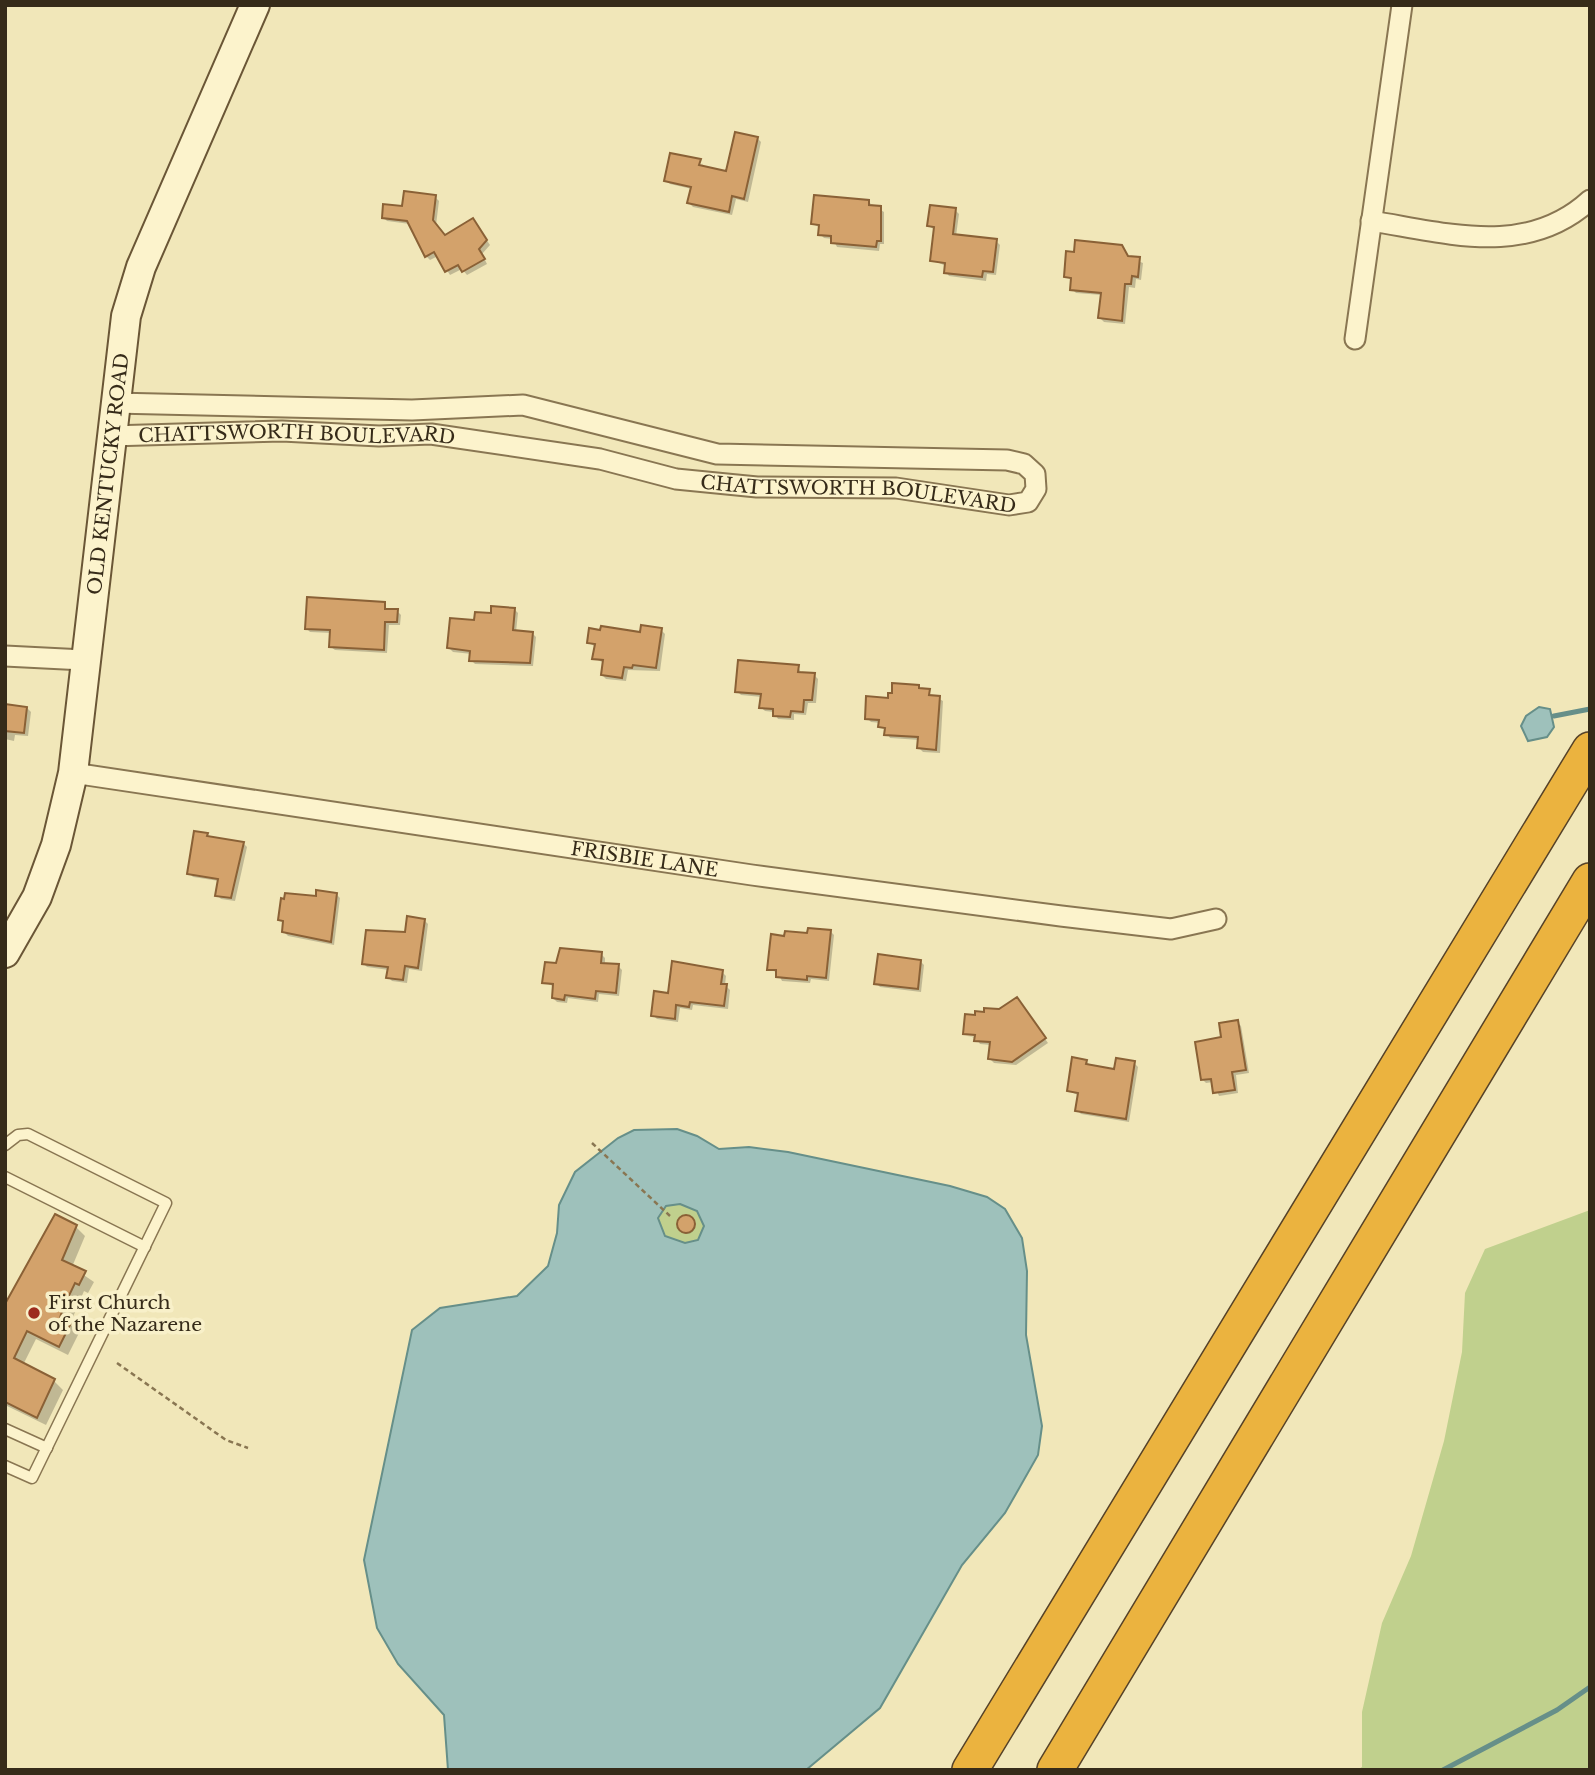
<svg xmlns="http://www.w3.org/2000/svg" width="1595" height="1775" font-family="'Libre Baskerville',serif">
  <rect width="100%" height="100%" fill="#f1e7b9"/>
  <!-- green -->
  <g fill="#c0d08d">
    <path d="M 680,1204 L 697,1211 L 704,1226 L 698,1240 L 685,1243 L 665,1236 L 658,1219 L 666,1206 Z"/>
    <path d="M 1590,1210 L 1590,1770 L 1357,1770 L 1362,1767 L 1362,1712 L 1382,1623 L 1411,1556 L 1444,1441 L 1462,1352 L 1465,1293 L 1485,1249 Z"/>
  </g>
  <!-- water -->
  <g fill="#9ec1bb" stroke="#668f89" stroke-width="2" fill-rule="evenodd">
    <path d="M 1539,707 L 1550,709 L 1554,727 L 1547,737 L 1528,741 L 1521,726 L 1526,716 Z"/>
    <path d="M 677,1129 L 697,1136 L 719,1149 L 749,1147 L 788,1152 L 950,1186 L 987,1197 L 1005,1209 L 1022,1238 L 1027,1271 L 1026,1335 L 1042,1426 L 1038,1455 L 1005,1513 L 962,1565 L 880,1708 L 806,1770 L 448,1770 L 444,1715 L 398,1664 L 377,1628 L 364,1560 L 412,1330 L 440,1308 L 517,1296 L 548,1266 L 557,1233 L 559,1205 L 575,1172 L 618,1138 L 634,1130 ZM 680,1204 L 697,1211 L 704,1226 L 698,1240 L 685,1243 L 665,1236 L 658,1218 L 666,1206 Z"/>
  </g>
  <!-- shadow -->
  <g fill="#0003">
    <path d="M 757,138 L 761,142 L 748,202 L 736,199 L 732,215 L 693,207 L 689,203 L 692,189 L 670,184 L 666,180 L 698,161 L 699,174 L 702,163 L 703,167 L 728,173 Z"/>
    <path d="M 435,197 L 439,201 L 436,225 L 446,237 L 476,224 L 490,245 L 482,254 L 487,264 L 467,275 L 462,269 L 450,275 L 438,256 L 430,260 L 426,256 L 410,224 L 387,221 L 383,217 Z"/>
    <path d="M 868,202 L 884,212 L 884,244 L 880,244 L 879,251 L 837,247 L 833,239 L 824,238 L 820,234 L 821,228 L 813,224 Z"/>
    <path d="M 955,210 L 959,214 L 956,236 L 996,241 L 1000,245 L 996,275 L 987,274 L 986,281 L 949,276 L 946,272 L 946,266 L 932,260 L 935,230 L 929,226 Z"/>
    <path d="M 1122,246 L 1130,258 L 1143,263 L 1141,280 L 1136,279 L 1135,288 L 1129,287 L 1125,324 L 1104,322 L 1100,318 L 1102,295 L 1076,293 L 1072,289 L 1073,281 L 1066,276 Z"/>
    <path d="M 384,604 L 388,611 L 397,611 L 401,615 L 400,625 L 389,625 L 387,653 L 335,650 L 331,647 L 332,633 L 310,632 L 306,628 Z"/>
    <path d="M 514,609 L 518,613 L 516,632 L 532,633 L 536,637 L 533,666 L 475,664 L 471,660 L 472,654 L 453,652 L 449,648 L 476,622 Z"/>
    <path d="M 661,630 L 665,634 L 660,671 L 628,670 L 626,681 L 606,679 L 602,675 L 604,663 L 594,658 L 596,647 L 589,643 Z"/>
    <path d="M 798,667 L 802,674 L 814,675 L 818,679 L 816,703 L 808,703 L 806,715 L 794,714 L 794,720 L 778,719 L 774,712 L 765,711 L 761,707 L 762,697 L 741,695 L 737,691 Z"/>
    <path d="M 918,687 L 943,701 L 940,753 L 923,752 L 919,748 L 920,740 L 890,738 L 881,723 L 871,722 L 867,718 L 889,700 Z"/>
    <path d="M 5,706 L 27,708 L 31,712 L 28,736 L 15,735 L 14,741 L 5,739 Z"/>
    <path d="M 207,835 L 211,839 L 243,843 L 247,847 L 235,901 L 221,899 L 217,895 L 219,881 L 193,877 L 189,873 Z"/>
    <path d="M 336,894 L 340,898 L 334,945 L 288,936 L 284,932 L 285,924 L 280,919 L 317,898 Z"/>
    <path d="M 424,920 L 428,924 L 422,971 L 409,969 L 407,983 L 392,981 L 388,977 L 389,970 L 367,967 L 363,963 Z"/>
    <path d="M 830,931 L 834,935 L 829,981 L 811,979 L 810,983 L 782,981 L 778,973 L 769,969 L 786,937 Z"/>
    <path d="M 601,954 L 605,958 L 605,965 L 618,966 L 622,970 L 619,996 L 599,994 L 598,1002 L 568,998 L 567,1003 L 557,1002 L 553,998 L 555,987 L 544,982 L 557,965 Z"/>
    <path d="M 920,961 L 924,965 L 921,992 L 880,987 L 876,983 Z"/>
    <path d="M 722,972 L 726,976 L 725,985 L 730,990 L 728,1009 L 693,1005 L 692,1010 L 680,1008 L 678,1022 L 657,1019 L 653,1015 L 670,995 Z"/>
    <path d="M 1020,1003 L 1048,1043 L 1016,1065 L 994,1063 L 990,1059 L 991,1045 L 980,1044 L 976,1038 L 967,1036 L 984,1038 L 984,1034 L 964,1033 L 976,1017 Z"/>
    <path d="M 1237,1022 L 1241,1026 L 1249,1073 L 1236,1075 L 1238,1093 L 1219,1096 L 1213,1082 L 1206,1083 L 1202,1079 Z"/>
    <path d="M 1086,1061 L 1090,1065 L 1116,1071 L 1134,1063 L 1138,1067 L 1129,1122 L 1081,1114 L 1077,1110 L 1080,1096 L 1069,1091 Z"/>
    <circle cx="687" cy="1226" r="8"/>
    <path d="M 76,1227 L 85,1236 L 72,1267 L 94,1282 L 88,1293 L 84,1291 L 70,1324 L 79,1333 L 68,1355 L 36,1339 L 23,1365 L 54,1381 L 63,1390 L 46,1425 L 5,1405 L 5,1307 L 34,1250 Z"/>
  </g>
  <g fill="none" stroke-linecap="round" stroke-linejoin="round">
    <!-- stream -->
    <g stroke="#668f89" stroke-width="5">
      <path d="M 1554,716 L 1590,709"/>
      <path d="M 1443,1770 L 1557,1710 L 1590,1687"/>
    </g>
  </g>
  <!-- building -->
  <g fill="#d3a26b" stroke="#8a6136" stroke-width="2">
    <path d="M 735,132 L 758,137 L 744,199 L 732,196 L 729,212 L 687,203 L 691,187 L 664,181 L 670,153 L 701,159 L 699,165 L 726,171 Z"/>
    <path d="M 404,191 L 436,195 L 433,220 L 445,235 L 473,218 L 487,240 L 479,249 L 485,259 L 462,272 L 458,265 L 445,272 L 434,252 L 425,257 L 407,221 L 382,218 L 383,204 L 402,206 Z"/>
    <path d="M 814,195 L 869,200 L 869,205 L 881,206 L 881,241 L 877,241 L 876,247 L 831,243 L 831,236 L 818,235 L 819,225 L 811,224 Z"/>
    <path d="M 930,205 L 956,208 L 953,234 L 997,239 L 993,272 L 983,271 L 982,277 L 944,273 L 945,263 L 930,261 L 934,227 L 927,226 Z"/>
    <path d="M 1075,240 L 1122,245 L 1128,256 L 1140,257 L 1138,277 L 1132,276 L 1131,284 L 1125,284 L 1122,321 L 1098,318 L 1101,293 L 1070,290 L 1071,278 L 1064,277 L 1066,251 L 1074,252 Z"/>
    <path d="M 307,597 L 385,602 L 385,609 L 398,609 L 397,622 L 385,622 L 384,650 L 329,647 L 330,630 L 305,629 Z"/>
    <path d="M 491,606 L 515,608 L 513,630 L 533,632 L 530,663 L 469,661 L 470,651 L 447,648 L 450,618 L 474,620 L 475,612 L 491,613 Z"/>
    <path d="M 641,625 L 662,628 L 656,668 L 633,665 L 632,668 L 624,667 L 622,678 L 601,675 L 603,660 L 592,659 L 595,644 L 587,643 L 589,628 L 600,630 L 601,626 L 640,632 Z"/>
    <path d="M 738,660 L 799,665 L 798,672 L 815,673 L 812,700 L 804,700 L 803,712 L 791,711 L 790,717 L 773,716 L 773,709 L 759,708 L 761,694 L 735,692 Z"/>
    <path d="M 892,683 L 919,685 L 919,688 L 930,689 L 929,695 L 940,696 L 936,750 L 917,748 L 918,737 L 884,735 L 885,728 L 878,727 L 879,720 L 865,719 L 866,696 L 888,698 L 888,693 L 892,693 Z"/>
    <path d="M 5,704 L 27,707 L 24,733 L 5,731 Z"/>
    <path d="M 194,831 L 208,833 L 207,836 L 244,842 L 231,898 L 215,896 L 218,879 L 187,874 Z"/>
    <path d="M 316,890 L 337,893 L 331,942 L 282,932 L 283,921 L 278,920 L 281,898 L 284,899 L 285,893 L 316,896 Z"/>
    <path d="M 407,916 L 425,919 L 418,968 L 405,966 L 403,980 L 386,978 L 388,967 L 362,964 L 366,930 L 405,932 Z"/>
    <path d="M 808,928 L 831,930 L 826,978 L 807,976 L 807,980 L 776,977 L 776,970 L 767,970 L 771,934 L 784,936 L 785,931 L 807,933 Z"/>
    <path d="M 560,948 L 602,952 L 601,963 L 619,964 L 616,993 L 596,991 L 595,999 L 565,995 L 564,1000 L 552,998 L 553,984 L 542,983 L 545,962 L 556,963 Z"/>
    <path d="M 878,954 L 921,960 L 918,989 L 874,984 Z"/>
    <path d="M 672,961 L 723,970 L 721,984 L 727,984 L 724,1006 L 690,1002 L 689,1007 L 676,1005 L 675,1019 L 651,1016 L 654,991 L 668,993 Z"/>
    <path d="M 1017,997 L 1046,1038 L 1012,1062 L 988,1059 L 990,1042 L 974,1041 L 975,1035 L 963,1034 L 965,1014 L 975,1015 L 975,1011 L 984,1012 L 984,1008 L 999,1009 Z"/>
    <path d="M 1238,1020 L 1246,1070 L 1232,1072 L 1235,1090 L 1213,1093 L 1211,1079 L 1201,1080 L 1195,1042 L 1221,1037 L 1219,1023 Z"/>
    <path d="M 1072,1057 L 1087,1060 L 1086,1064 L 1114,1069 L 1116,1058 L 1135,1061 L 1126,1119 L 1075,1111 L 1078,1093 L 1067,1091 Z"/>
    <path d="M 55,1214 L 77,1225 L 62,1260 L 86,1271 L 79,1285 L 75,1283 L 63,1308 L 60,1318 L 71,1323 L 59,1347 L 27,1331 L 14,1358 L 55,1379 L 37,1418 L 5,1402 L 5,1304 Z"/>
    <circle cx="686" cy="1224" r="9"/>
  </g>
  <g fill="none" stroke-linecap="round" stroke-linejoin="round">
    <!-- lane casing -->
    <g stroke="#897652" stroke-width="13">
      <g id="lane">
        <path d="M 5,1145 L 18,1135 L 28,1134 L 166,1203 L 32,1478 L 5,1466"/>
        <path d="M 5,1177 L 145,1247"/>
        <path d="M 5,1429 L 47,1448"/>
      </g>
    </g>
    <!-- street casing -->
    <g stroke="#897652" stroke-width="23">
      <g id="street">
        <path d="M 1371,221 C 1447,233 1527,258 1590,200"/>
        <path d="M 1355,339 L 1402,5"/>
        <path id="s1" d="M 110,436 L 282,431 L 379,436 L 431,434 L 600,459 L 676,479 L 757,487 L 896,488 L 1009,505 L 1028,502 L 1036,489 L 1035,474 L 1024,464 L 1007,460 L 717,454 L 523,405 L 412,410 L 114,403"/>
        <path d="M 5,656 L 84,660"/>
        <path id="s2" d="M 73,773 L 752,875 L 1061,916 L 1171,929 L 1216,919"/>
      </g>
    </g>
    <!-- secondary casing -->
    <g stroke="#6a5636" stroke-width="32">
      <g id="secondary">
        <path id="s3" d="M 5,953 L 37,897 L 56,845 L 73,773 L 126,316 L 141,267 L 255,5"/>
      </g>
    </g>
    <!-- highway casing -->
    <g stroke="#564228" stroke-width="38">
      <g id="highway">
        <path d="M 970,1770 L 1590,750"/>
        <path d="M 1055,1770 L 1590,881"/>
      </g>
    </g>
    <!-- path -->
    <g stroke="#897652" stroke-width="2.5" stroke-dasharray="5 3.5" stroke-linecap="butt">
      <path d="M 592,1143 L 670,1216"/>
      <path d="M 117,1363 L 226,1440 L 248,1448"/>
    </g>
    <!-- lane -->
    <use href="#lane" stroke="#fcf3cc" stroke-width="10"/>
    <!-- street -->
    <use href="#street" stroke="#fcf3cc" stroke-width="19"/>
    <!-- secondary -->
    <use href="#secondary" stroke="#fcf3cc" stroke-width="28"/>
    <!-- highway -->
    <use href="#highway" stroke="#ebb33f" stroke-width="35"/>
  </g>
  <!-- markers -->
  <circle fill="#9d2b1d" stroke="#f8f0c9" stroke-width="2.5" cx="34" cy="1313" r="7"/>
  <g text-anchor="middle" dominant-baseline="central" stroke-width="7" stroke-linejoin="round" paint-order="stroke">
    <!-- street labels -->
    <g font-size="19" fill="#362b19" stroke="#f8f0c9">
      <text stroke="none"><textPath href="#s1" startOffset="187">CHATTSWORTH BOULEVARD</textPath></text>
      <text stroke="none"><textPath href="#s3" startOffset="495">OLD KENTUCKY ROAD</textPath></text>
      <text stroke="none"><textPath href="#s1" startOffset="754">CHATTSWORTH BOULEVARD</textPath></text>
      <text stroke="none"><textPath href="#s2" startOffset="578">FRISBIE LANE</textPath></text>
    </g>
    <!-- poi labels -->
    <g font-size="19" fill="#362b19" stroke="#f8f0c9" text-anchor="start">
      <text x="48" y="1302">First Church<tspan x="48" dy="22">of the Nazarene</tspan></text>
    </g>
  </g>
  <!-- border -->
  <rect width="1595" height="1775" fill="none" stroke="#362b19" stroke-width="14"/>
</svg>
